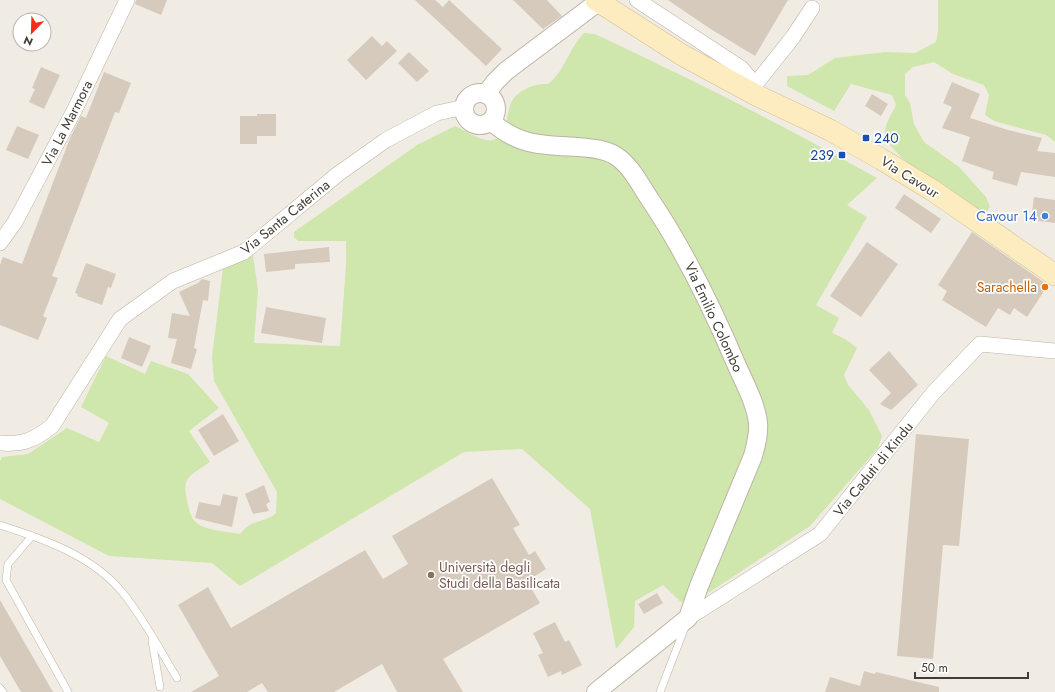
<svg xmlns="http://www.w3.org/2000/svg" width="1055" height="692" font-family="Jost,sans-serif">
  <rect width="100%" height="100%" fill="#f1ece3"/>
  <!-- green -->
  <g fill="#cfe6ac">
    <path d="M 938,0 L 1055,0 L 1055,142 L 1046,135 L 994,121 L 985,115 L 989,95 L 984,85 L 953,74 L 934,62 L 913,67 L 905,74 L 905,95 L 910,103 L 914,124 L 924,142 L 959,167 L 986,197 L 990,207 L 984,216 C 965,203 885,156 885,133 C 885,123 892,114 896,105 L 892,95 L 851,84 L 834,111 L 787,86 L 787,76 L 808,75 L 835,58 L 885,52 L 915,53 L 936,42 L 938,31 Z"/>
    <path d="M 584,33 L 595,34 C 691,79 785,126 877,178 L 847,205 L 867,217 L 816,305 L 839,318 L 832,333 L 845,339 L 857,348 L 844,375 L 848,385 L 869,410 L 882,436 L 878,448 L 810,526 L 702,597 L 681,602 L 663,585 L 635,601 L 634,627 L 616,649 L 590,509 L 522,449 L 464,452 L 240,586 L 212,563 L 109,556 L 0,499 L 0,461 L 2,457 L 28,454 L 67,428 L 99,442 L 109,423 L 81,407 L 106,356 L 145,374 L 151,361 L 188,374 L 219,408 L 189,431 L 210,462 C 188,477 181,477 188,505 C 190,513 191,519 198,524 C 205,530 230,532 240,534 C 252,518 264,524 276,513 L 277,492 L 214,381 L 212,357 L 223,268 L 253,256 L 258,290 L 254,343 L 340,346 L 346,265 L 346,241 L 298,241 L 294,237 L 294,232 L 417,145 L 455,126 C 464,130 476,138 486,140 C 507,144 506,115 511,103 C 517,90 535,83 548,84 C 565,71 569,48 584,33 Z"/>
  </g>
  <!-- building -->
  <g fill="#d6cabc">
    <path d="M 136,0 L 167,0 L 161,15 L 135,4 Z"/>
    <path d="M 415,0 L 435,0 L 443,7 L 449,0 L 502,49 L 486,66 Z"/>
    <path d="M 513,0 L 547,0 L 562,16 L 543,29 Z"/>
    <path d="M 668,0 L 788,0 L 755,56 L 709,28 Z"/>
    <path d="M 372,36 L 382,46 L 387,41 L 397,51 L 366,80 L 347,60 Z"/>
    <path d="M 409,52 L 429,71 L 417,82 L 398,63 Z"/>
    <path d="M 41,67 L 60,75 L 44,109 L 29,102 L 35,89 L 32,88 Z"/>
    <path d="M 104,72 L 131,83 L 119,113 L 115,112 L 52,276 L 58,278 L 43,316 L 47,318 L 38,340 L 0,325 L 0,265 L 3,257 L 22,264 L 70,138 L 81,116 L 86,118 Z"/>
    <path d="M 952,82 L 980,94 L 970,118 L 1008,130 L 1042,138 L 1037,151 L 1055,153 L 1055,177 L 1021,172 L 1017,186 L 992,179 L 994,172 L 962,161 L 970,137 L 942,128 L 952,107 L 943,103 Z"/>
    <path d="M 872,94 L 888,104 L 881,116 L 865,106 Z"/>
    <path d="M 257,114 L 276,114 L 276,136 L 257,136 L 257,144 L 240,144 L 240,116 L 257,116 Z"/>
    <path d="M 17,126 L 39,135 L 28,159 L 6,150 Z"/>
    <path d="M 904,194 L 941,219 L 931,233 L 895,208 Z"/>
    <path d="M 1034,197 L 1055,200 L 1055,223 L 1031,220 Z"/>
    <path d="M 972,232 L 1048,285 L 1027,317 L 1014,308 L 1010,315 L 998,308 L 986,327 L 942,300 L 947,291 L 938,285 Z"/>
    <path d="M 867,242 L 898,264 L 861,317 L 830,296 Z"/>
    <path d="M 329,247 L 330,262 L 295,264 L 295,269 L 266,272 L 264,254 Z"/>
    <path d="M 86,263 L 116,274 L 111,288 L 108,287 L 102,305 L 77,296 L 78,294 L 75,293 Z"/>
    <path d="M 202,279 L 210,281 L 208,301 L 203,300 L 194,348 L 197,349 L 191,369 L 171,363 L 177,339 L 168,338 L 172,313 L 190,316 L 179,292 L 198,283 Z"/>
    <path d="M 266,307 L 326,318 L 322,343 L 261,333 Z"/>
    <path d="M 129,337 L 151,346 L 142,367 L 121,358 Z"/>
    <path d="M 889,351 L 918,385 L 891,410 L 880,404 L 891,393 L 869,370 Z"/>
    <path d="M 223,414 L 239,441 L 214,456 L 198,430 Z"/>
    <path d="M 916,434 L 969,439 L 959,546 L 943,545 L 933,659 L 897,656 Z"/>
    <path d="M 492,478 L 520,525 L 513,528 L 529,555 L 535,551 L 546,569 L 527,581 L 540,603 L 443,659 L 463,692 L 397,692 L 382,664 L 334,692 L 268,692 L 262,683 L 247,692 L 191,692 L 219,676 L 178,605 L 208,587 L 231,628 L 365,550 L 383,579 L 408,564 L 392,536 Z"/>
    <path d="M 264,485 L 270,502 L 266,504 L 269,511 L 253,514 L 245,494 Z"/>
    <path d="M 223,494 L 238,497 L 232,527 L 195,518 L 199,502 L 220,506 Z"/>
    <path d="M 657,593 L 663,603 L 644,614 L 638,604 Z"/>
    <path d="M 0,600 L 53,692 L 21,692 L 0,656 Z"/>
    <path d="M 555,622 L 565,642 L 569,640 L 582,665 L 562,675 L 561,671 L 548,677 L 538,655 L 543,653 L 533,633 Z"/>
    <path d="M 864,671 L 875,674 L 876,672 L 939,687 L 939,692 L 825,692 L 830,677 L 860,686 Z"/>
  </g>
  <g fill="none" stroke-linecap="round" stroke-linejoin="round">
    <!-- service casing -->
    <g stroke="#bdb4a6" stroke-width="8">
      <g id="service">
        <path d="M 0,525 C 44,539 93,556 123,593 C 144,619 160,650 177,678"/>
        <path d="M 32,536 L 8,564 L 6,580 L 68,692"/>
        <path d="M 152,641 L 160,687"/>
        <path d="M 0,688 L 3,692"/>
        <path d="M 660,692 L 685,627"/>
      </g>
    </g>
    <!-- minor casing -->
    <g stroke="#bdb4a6" stroke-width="16">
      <g id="minor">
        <path d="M 637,0 L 741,68 L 752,81 L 756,95"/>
        <path d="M 754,86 L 793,37 L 812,8"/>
        <path d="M 0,243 L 15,222 L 75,109 L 127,0"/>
        <path d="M 0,443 C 23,445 34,440 52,426 L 120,319 L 173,281 L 244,252 L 338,174 L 386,140 L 437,113 L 465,107"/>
        <path d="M 688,618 L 820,534 L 934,392 L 980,344 L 1055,351"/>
      </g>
    </g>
    <!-- tertiary casing -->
    <g stroke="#bdb4a6" stroke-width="20">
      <g id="tertiary">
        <circle cx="480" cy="109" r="16"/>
        <path d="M 486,94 L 495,82 L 506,71 L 598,2"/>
        <path d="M 491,121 C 518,146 542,145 578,147 C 590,148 605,149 616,156 C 631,166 639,183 649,198 C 685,251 712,307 737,366 C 745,384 756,404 758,423 C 759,434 756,445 753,456 L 699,586 L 688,618 L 596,692"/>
      </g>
    </g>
    <!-- secondary casing -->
    <g stroke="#d2be93" stroke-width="22">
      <path id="secondary" d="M 596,0 L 682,55 L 756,95 L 830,130 L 881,159 L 932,190 L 1055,275"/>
    </g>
    <!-- service -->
    <use href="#service" stroke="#fff" stroke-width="7"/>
    <!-- minor -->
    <use href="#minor" stroke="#fff" stroke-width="15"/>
    <!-- tertiary -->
    <use href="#tertiary" stroke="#fff" stroke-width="18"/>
    <!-- secondary -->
    <use href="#secondary" stroke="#feecc1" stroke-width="21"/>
  </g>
  <!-- markers -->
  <g fill="#1a4fb4" stroke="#fff" stroke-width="1.5">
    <rect x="862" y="134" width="8" height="8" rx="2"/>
    <rect x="838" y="151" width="8" height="8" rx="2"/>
  </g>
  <circle fill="#3f7fe0" stroke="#fff" stroke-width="1.5" cx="1045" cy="216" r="4"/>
  <circle fill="#e8710a" stroke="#fff" stroke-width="1.5" cx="1045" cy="287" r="4"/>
  <circle fill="#8d6e63" stroke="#fff" stroke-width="1.5" cx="431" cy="575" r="4"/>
  <g text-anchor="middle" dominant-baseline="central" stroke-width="3.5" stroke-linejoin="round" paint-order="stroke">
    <!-- street labels -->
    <g font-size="14" fill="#433c34" stroke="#fff">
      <text transform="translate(67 123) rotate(-63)">Via La Marmora</text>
      <text transform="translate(910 177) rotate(32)">Via Cavour</text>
      <text transform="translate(285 217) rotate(-39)">Via Santa Caterina</text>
      <text transform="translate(714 317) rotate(65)">Via Emilio Colombo</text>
      <text transform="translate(873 469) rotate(-51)">Via Caduti di Kindu</text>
    </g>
    <!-- transit labels -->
    <g font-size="14" fill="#164399" stroke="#fff" text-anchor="start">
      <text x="874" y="138">240</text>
      <text x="834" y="155" text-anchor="end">239</text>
    </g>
    <!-- shop labels -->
    <g font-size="14" fill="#366cbe" stroke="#fff" text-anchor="end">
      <text x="1037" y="216">Cavour 14</text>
    </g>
    <!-- food labels -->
    <g font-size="14" fill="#c56008" stroke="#fff" text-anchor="end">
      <text x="1037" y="287">Sarachella</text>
    </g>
    <!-- education labels -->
    <g font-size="14" fill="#785e54" stroke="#fff" text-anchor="start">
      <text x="439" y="567">Università degli<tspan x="439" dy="16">Studi della Basilicata</tspan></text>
    </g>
  </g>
  <!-- north arrow -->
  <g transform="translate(32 32) rotate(203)"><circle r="19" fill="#ffffff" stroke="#b4b1ae"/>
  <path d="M0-3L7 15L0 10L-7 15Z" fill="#f82b14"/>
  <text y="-6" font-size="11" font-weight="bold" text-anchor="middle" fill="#433c34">N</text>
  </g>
  <!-- scale -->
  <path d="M915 672v6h113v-6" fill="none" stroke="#433c34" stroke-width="2"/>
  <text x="921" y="672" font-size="12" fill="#433c34" stroke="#ffffff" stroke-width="3" paint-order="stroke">50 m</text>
</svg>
